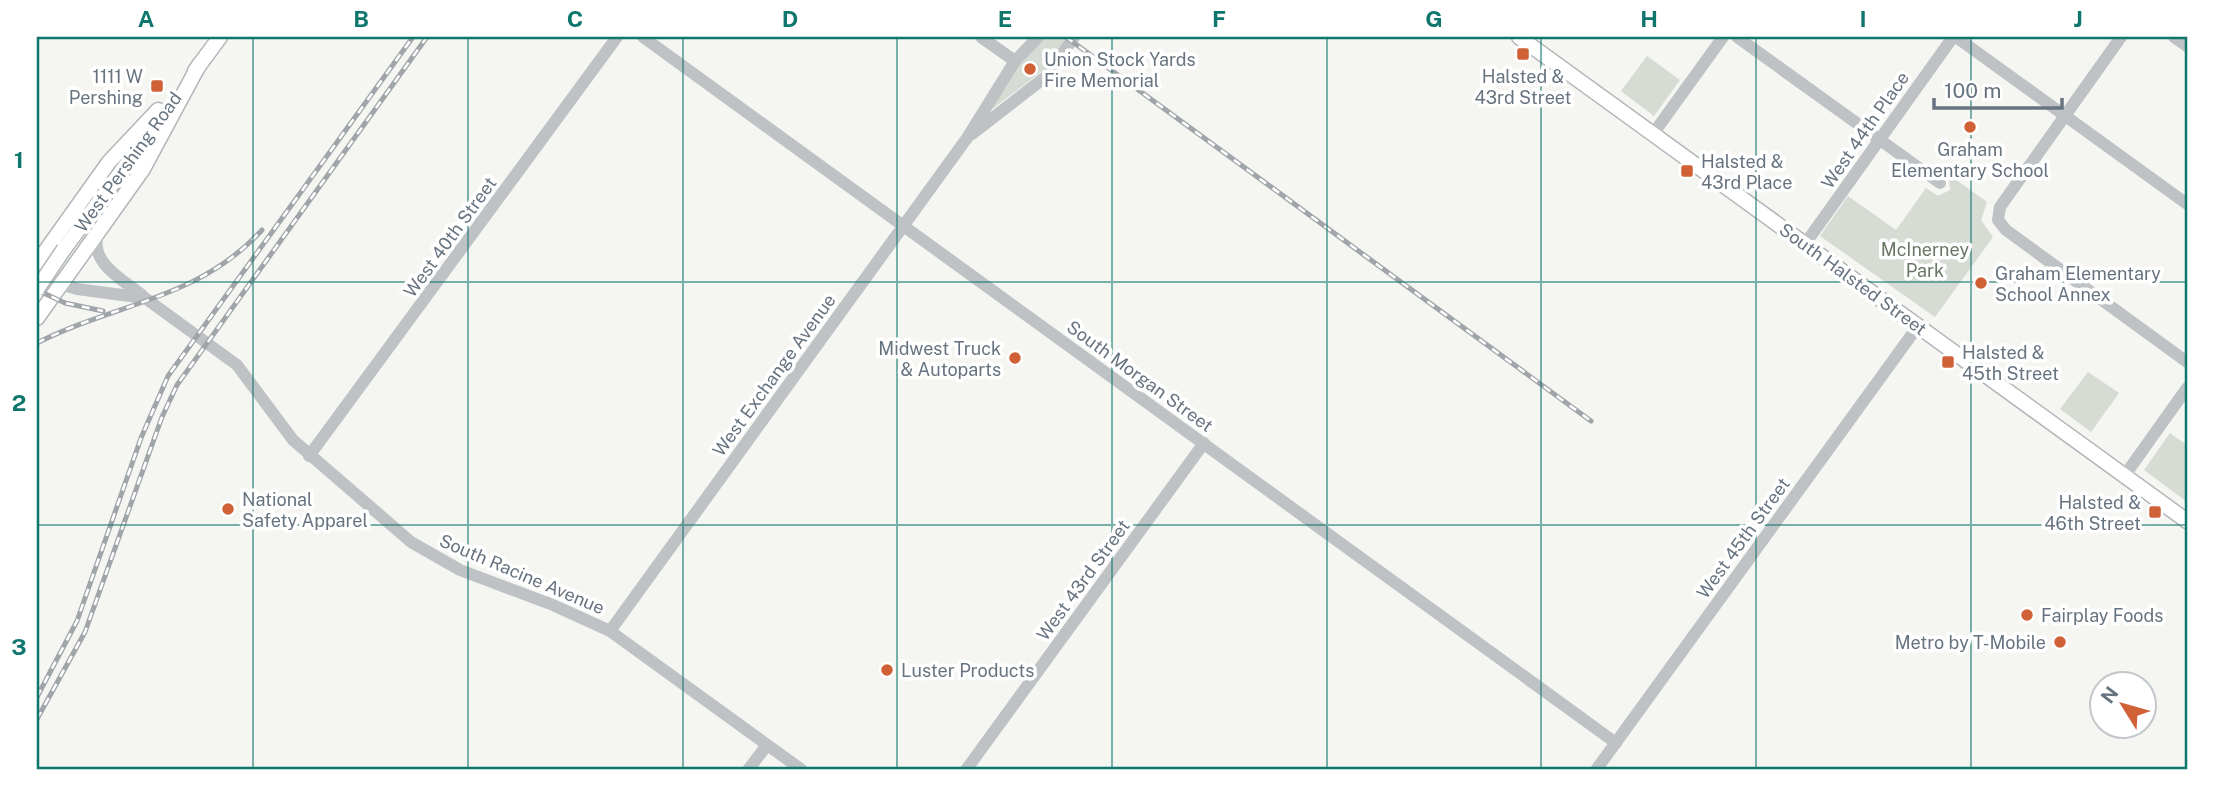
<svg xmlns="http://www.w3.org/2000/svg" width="2224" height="807" font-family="'Public Sans',sans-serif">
  <rect width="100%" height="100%" fill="#f5f5f2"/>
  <!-- green -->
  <g fill="#d6dbd3">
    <path d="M 1046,37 L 1067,37 L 1045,69 L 991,110 L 1016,68 Z"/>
    <path d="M 1647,56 L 1680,80 L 1654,116 L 1621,91 Z"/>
    <path d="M 1948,174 L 1987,202 L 1981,220 L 1993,237 L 1935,317 L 1820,236 L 1848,196 L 1896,230 L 1926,188 L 1938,196 L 1950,190 Z"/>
    <path d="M 2088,372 L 2119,393 L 2091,432 L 2060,409 Z"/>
    <path d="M 2170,433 L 2187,445 L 2187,502 L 2144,470 Z"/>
  </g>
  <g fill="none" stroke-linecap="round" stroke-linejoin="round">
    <!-- major casing -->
    <g stroke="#b2b6b9" stroke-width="17">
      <g id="major">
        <path d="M 1519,37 L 2187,521"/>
        <path d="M 195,71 L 220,37"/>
        <path d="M 64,249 L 167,110"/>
        <path d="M 37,263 L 109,162 L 158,110"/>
        <path d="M 37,318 L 143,169 L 199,65"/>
      </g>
    </g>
    <!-- minor -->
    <g stroke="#bec2c5" stroke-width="12">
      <path d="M 643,37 L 1616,743"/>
      <path d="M 981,37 L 1015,61"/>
      <path d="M 1737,37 L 1940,183"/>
      <path d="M 1956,37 L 2187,204"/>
      <path d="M 2121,37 L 2000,207 L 1998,220 L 2006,230 L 2187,362"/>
      <path d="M 2174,37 L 2187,46"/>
      <path d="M 972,134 L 1048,75 L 1074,37"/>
      <path d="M 1653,134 L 1723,37"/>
      <path d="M 98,233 C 89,263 122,279 142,295"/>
      <path d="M 1805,244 L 1953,37"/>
      <path d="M 37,271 L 60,284 L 77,289 L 145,298 L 237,365 L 293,440 L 411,542 L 460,570 L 553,605 L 610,631 L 802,770"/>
      <path d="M 309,456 L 617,37"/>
      <path d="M 2125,475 L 2187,388"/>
      <path d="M 610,631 L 967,138 L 1015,61 L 1038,37"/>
      <path d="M 748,770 L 767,745"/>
      <path d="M 966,770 L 1204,443"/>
      <path d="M 1596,770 L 1918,326"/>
    </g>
    <!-- major -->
    <use href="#major" stroke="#fff" stroke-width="14"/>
    <!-- rail casing -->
    <g stroke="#a0a5aa" stroke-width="5">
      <g id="rail">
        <path d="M 1066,37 L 1591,421"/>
        <path d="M 37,290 L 65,303 L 103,311"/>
        <path d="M 37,343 C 115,303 198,300 262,230"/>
        <path d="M 37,697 L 77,621 L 141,438 L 168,376 L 413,37"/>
        <path d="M 37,719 L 85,632 L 162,417 L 177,385 L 427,37"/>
      </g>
    </g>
    <!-- rail -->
    <use href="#rail" stroke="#fff" stroke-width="2.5" stroke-dasharray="8" stroke-linecap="butt"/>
    <!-- major-bridge casing -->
    <g stroke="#b2b6b9" stroke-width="17" stroke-linecap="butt">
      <path id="major-bridge" d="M 37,289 L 64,249"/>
    </g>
    <!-- major-bridge -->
    <use href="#major-bridge" stroke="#fff" stroke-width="14"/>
  </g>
  <!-- grid -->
  <path fill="none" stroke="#0f766e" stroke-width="2" stroke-opacity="0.55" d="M 253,37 L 253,770M 468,37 L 468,770M 683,37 L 683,770M 897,37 L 897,770M 1112,37 L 1112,770M 1327,37 L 1327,770M 1541,37 L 1541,770M 1756,37 L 1756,770M 1971,37 L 1971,770M 37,282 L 2187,282M 37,525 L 2187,525"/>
  <!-- markers -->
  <g fill="#d06036" stroke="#fff" stroke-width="2.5">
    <rect x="1516" y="47" width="14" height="14" rx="3.5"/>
    <circle cx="1030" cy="69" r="7"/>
    <rect x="150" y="79" width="14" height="14" rx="3.5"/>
    <circle cx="1970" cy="127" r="7"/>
    <rect x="1680" y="164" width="14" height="14" rx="3.5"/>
    <circle cx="1981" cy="283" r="7"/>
    <circle cx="1015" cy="358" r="7"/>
    <rect x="1941" y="355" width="14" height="14" rx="3.5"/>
    <circle cx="228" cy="509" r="7"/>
    <rect x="2148" y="505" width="14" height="14" rx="3.5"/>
    <circle cx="2027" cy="615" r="7"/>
    <circle cx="2060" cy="642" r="7"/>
    <circle cx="887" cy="670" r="7"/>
  </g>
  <g text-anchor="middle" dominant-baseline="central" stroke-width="7" stroke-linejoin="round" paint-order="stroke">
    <!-- poi labels -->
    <g font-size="18" fill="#677480" stroke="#fff" text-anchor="start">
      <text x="1044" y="59">Union Stock Yards<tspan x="1044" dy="21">Fire Memorial</tspan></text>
      <text x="143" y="76" text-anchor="end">1111 W<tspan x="143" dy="21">Pershing</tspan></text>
      <text x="1523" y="76" text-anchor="middle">Halsted &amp;<tspan x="1523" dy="21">43rd Street</tspan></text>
      <text x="1970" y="149" text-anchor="middle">Graham<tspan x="1970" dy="21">Elementary School</tspan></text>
      <text x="1701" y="161">Halsted &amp;<tspan x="1701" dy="21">43rd Place</tspan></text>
      <text x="1995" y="273">Graham Elementary<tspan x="1995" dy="21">School Annex</tspan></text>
      <text x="1001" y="348" text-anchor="end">Midwest Truck<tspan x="1001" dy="21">&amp; Autoparts</tspan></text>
      <text x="1962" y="352">Halsted &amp;<tspan x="1962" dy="21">45th Street</tspan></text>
      <text x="242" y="499">National<tspan x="242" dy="21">Safety Apparel</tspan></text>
      <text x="2141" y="502" text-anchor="end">Halsted &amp;<tspan x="2141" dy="21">46th Street</tspan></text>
      <text x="2041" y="615">Fairplay Foods</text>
      <text x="2046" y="642" text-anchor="end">Metro by T-Mobile</text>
      <text x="901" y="670">Luster Products</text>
    </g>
    <!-- street labels -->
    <g font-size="18" fill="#677480" stroke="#fff">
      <text transform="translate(1865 130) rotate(-55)">West 44th Place</text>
      <text transform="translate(128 162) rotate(-54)">West Pershing Road</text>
      <text transform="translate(450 237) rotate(-54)">West 40th Street</text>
      <text transform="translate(1853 279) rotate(36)">South Halsted Street</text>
      <text transform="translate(774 375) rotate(-54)">West Exchange Avenue</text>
      <text transform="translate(1140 376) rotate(36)">South Morgan Street</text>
      <text transform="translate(1743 538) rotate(-54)">West 45th Street</text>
      <text transform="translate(522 574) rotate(23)">South Racine Avenue</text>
      <text transform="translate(1083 580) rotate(-54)">West 43rd Street</text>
    </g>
    <!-- park labels -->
    <g font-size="18" fill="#687865" stroke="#fff">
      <text x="1925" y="249">McInerney<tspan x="1925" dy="21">Park</tspan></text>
    </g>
  </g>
  <!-- border -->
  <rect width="2224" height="807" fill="none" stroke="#ffffff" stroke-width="77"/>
  <!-- north arrow -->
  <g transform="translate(2123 705) rotate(307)"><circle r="33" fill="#ffffff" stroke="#c2c7cc" stroke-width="2"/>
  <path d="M0-5L12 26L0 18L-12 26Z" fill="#d06036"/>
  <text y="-10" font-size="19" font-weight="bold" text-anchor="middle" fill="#677480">N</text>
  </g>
  <!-- scale -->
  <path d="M1934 98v10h128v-10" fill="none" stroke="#677480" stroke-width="3.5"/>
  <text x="1944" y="98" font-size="21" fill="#677480" stroke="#ffffff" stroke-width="5" paint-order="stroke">100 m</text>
  <rect x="38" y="38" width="2148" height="730" fill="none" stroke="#0f766e" stroke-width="2.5"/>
  <g font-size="23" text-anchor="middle" font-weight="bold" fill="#0f766e">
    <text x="146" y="27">A</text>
    <text x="361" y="27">B</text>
    <text x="575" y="27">C</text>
    <text x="790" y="27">D</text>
    <text x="1005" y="27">E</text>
    <text x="1219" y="27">F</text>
    <text x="1434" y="27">G</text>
    <text x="1649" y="27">H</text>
    <text x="1863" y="27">I</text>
    <text x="2078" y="27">J</text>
    <text x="19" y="168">1</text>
    <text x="19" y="411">2</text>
    <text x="19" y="655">3</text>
  </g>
</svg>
